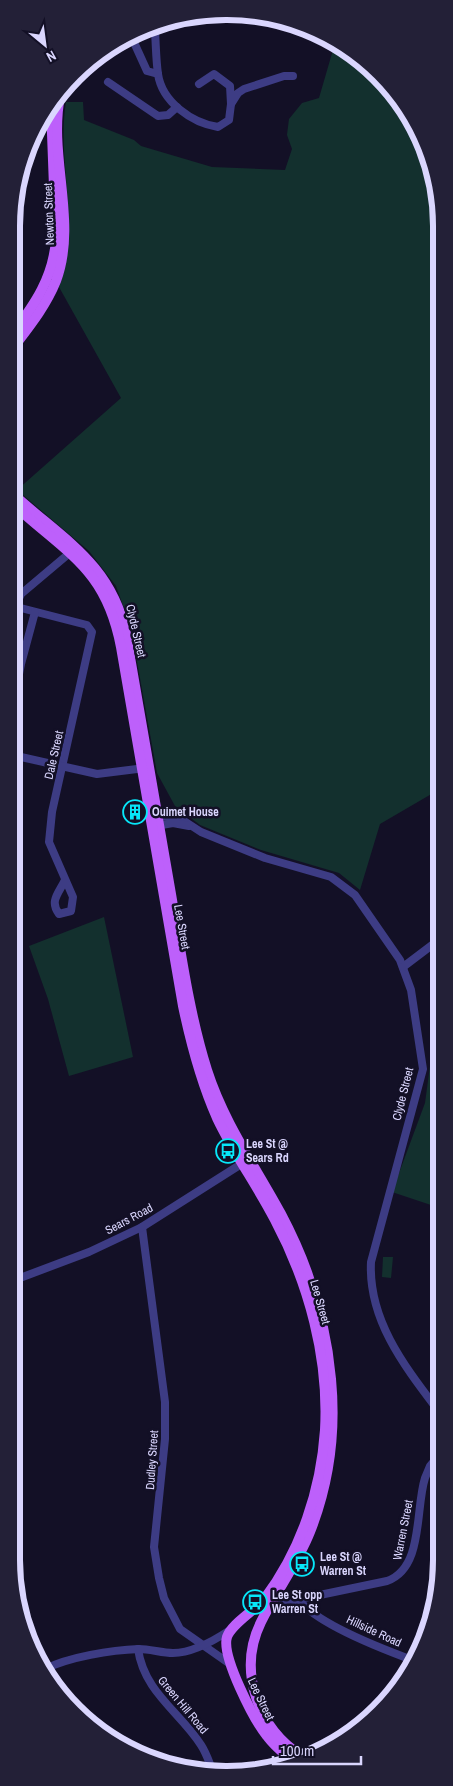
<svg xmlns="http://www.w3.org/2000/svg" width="453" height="1786" font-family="'Archivo Narrow',sans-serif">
  <rect width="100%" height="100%" fill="#131026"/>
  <!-- green -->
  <g fill="#13302e">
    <path d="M 335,43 L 379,75 L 420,132 L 440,199 L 440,789 L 380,824 L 360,890 L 339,873 L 261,850 L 200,825 L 175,806 L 157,773 L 131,628 L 116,586 L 89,551 L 17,490 L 121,398 L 59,287 C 82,227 56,163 66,102 L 83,102 L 84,120 L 134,140 L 141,146 L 212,167 L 285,170 L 292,149 L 287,135 L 289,119 L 302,103 L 319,98 Z"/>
    <path d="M 104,917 L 133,1057 L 69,1076 L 48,999 L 29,946 Z"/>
    <path d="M 430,1066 L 440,1070 L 440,1208 L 392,1192 L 425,1103 Z"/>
    <path d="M 383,1257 L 393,1257 L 391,1278 L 382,1277 Z"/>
  </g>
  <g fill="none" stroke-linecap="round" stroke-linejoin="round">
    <!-- minor -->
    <g stroke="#3d3c84" stroke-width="8">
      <path d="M 153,28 L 155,32 C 156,46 156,60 158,74 C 162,102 192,123 218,127 L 229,120 L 231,104"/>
      <path d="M 132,38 L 147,71 L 158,74"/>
      <path d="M 108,82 L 158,116 L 168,115 L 177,107"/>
      <path d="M 199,84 L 214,74 L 230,86 L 231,104 L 238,93 L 244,89 L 284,76 L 293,76"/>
      <path d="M 13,516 L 24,507"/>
      <path d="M 13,606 L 87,625 L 92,632 L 52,812 L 49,842 L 73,897 L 71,911 L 59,914 C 49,901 59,893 65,880"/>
      <path d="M 15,607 L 21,594 L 72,551"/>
      <path d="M 12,709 L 21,664 L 35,612"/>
      <path d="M 12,755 L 97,774 L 145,768"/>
      <path d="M 154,816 L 178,817 L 201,832 L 265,858 L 331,877 L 355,895 L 400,960 L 411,990 L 423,1069 L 371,1262 C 368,1321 406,1368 440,1413"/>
      <path d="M 156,826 L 173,823 L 189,826"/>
      <path d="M 403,967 L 440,939"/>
      <path d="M 142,1227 L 165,1402 L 165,1439 L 154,1547 L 159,1578 L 164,1598 L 180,1629 L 230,1664"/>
      <path d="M 12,1281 L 89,1252 L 142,1227 L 246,1161"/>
      <path d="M 300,1601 C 319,1625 385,1650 415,1661"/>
      <path d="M 267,1606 L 387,1581 C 424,1568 415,1509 425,1478 L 430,1466 L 440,1454"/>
      <path d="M 138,1649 C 144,1692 180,1712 201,1745 C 207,1754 210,1765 214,1774"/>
      <path d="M 45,1669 C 69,1657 111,1650 139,1649 C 150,1649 162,1653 173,1653 C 192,1653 215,1640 230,1630"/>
    </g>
    <!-- major -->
    <g stroke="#bd60fb" stroke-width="10">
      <path d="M 13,333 C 35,304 53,278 56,240 L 51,107"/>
      <path d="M 13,348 C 29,327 46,306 56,281 C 78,222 48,157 60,96"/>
      <path d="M 13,494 C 62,539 111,563 126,634 C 141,721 156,807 171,894 C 181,953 189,1013 207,1070 C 224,1123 255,1166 281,1214 C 308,1265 326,1322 331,1379 C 336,1432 329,1484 310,1532 C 297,1565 276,1591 261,1622 C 237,1671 258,1729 303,1757"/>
      <path d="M 13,504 C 67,554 106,568 121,647 L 183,1006 C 191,1044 201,1082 217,1118 C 234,1154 257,1185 275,1220 C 309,1284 329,1358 325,1430 C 321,1490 301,1550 265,1598 C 255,1611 232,1623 227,1637 C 221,1656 254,1720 267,1736 C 274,1746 284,1754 294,1762"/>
    </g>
  </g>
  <!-- icons -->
  <defs>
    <g id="building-ring" transform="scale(1.25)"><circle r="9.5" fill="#131026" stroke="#07e7f9" stroke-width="1.5"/><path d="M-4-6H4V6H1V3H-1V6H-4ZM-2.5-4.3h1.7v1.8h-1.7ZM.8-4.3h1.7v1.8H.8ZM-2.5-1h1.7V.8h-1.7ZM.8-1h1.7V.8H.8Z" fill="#07e7f9"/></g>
    <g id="bus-ring" transform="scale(1.25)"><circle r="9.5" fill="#131026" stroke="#07e7f9" stroke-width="1.5"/><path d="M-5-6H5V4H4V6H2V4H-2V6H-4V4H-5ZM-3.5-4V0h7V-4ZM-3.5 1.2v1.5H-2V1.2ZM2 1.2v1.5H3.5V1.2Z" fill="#07e7f9"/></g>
  </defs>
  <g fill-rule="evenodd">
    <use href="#building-ring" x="135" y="812"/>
    <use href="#bus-ring" x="228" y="1151"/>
    <use href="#bus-ring" x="302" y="1564"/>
    <use href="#bus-ring" x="255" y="1602"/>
  </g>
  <g text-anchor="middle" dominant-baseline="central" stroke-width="5" stroke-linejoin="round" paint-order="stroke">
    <!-- street labels -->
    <g font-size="12" fill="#dad6fe" stroke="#131026">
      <text transform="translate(49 214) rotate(-92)">Newton Street</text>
      <text transform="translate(136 631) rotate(77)">Clyde Street</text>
      <text transform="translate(54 755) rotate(-77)">Dale Street</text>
      <text transform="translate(182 927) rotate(80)">Lee Street</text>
      <text transform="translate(403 1094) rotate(-76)">Clyde Street</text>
      <text transform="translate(129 1219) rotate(-28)">Sears Road</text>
      <text transform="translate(320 1302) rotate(74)">Lee Street</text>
      <text transform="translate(152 1460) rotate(-86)">Dudley Street</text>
      <text transform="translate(403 1530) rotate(-79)">Warren Street</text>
      <text transform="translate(374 1631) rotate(25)">Hillside Road</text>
      <text transform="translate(261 1699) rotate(64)">Lee Street</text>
      <text transform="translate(183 1705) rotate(50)">Green Hill Road</text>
    </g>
    <!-- poi labels -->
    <g font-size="12" font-weight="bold" fill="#dad6fe" stroke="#131026" text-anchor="start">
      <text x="152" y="812">Ouimet House</text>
      <text x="246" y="1144">Lee St @<tspan x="246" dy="14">Sears Rd</tspan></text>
      <text x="320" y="1557">Lee St @<tspan x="320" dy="14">Warren St</tspan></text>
      <text x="272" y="1595">Lee St opp<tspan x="272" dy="14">Warren St</tspan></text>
    </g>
  </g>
  <!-- crop -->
  <path d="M0 0H453V1786H0ZM226 20H227A206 206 0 0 1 433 226V1560A206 206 0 0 1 227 1766H226A206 206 0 0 1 20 1560V226A206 206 0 0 1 226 20Z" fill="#232037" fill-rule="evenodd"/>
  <path fill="none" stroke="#dad6fe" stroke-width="6" d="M226 20H227A206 206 0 0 1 433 226V1560A206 206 0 0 1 227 1766H226A206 206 0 0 1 20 1560V226A206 206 0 0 1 226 20Z"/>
  <!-- north arrow -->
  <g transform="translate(45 45) rotate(151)" stroke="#131026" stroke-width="4" paint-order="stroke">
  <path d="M0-4L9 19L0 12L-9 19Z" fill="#dad6fe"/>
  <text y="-8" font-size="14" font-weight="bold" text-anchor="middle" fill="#dad6fe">N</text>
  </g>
  <!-- scale -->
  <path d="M273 1756v8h88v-8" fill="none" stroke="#dad6fe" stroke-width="2.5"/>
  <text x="280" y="1756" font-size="15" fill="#dad6fe" stroke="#131026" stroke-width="4" paint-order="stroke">100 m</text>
</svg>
